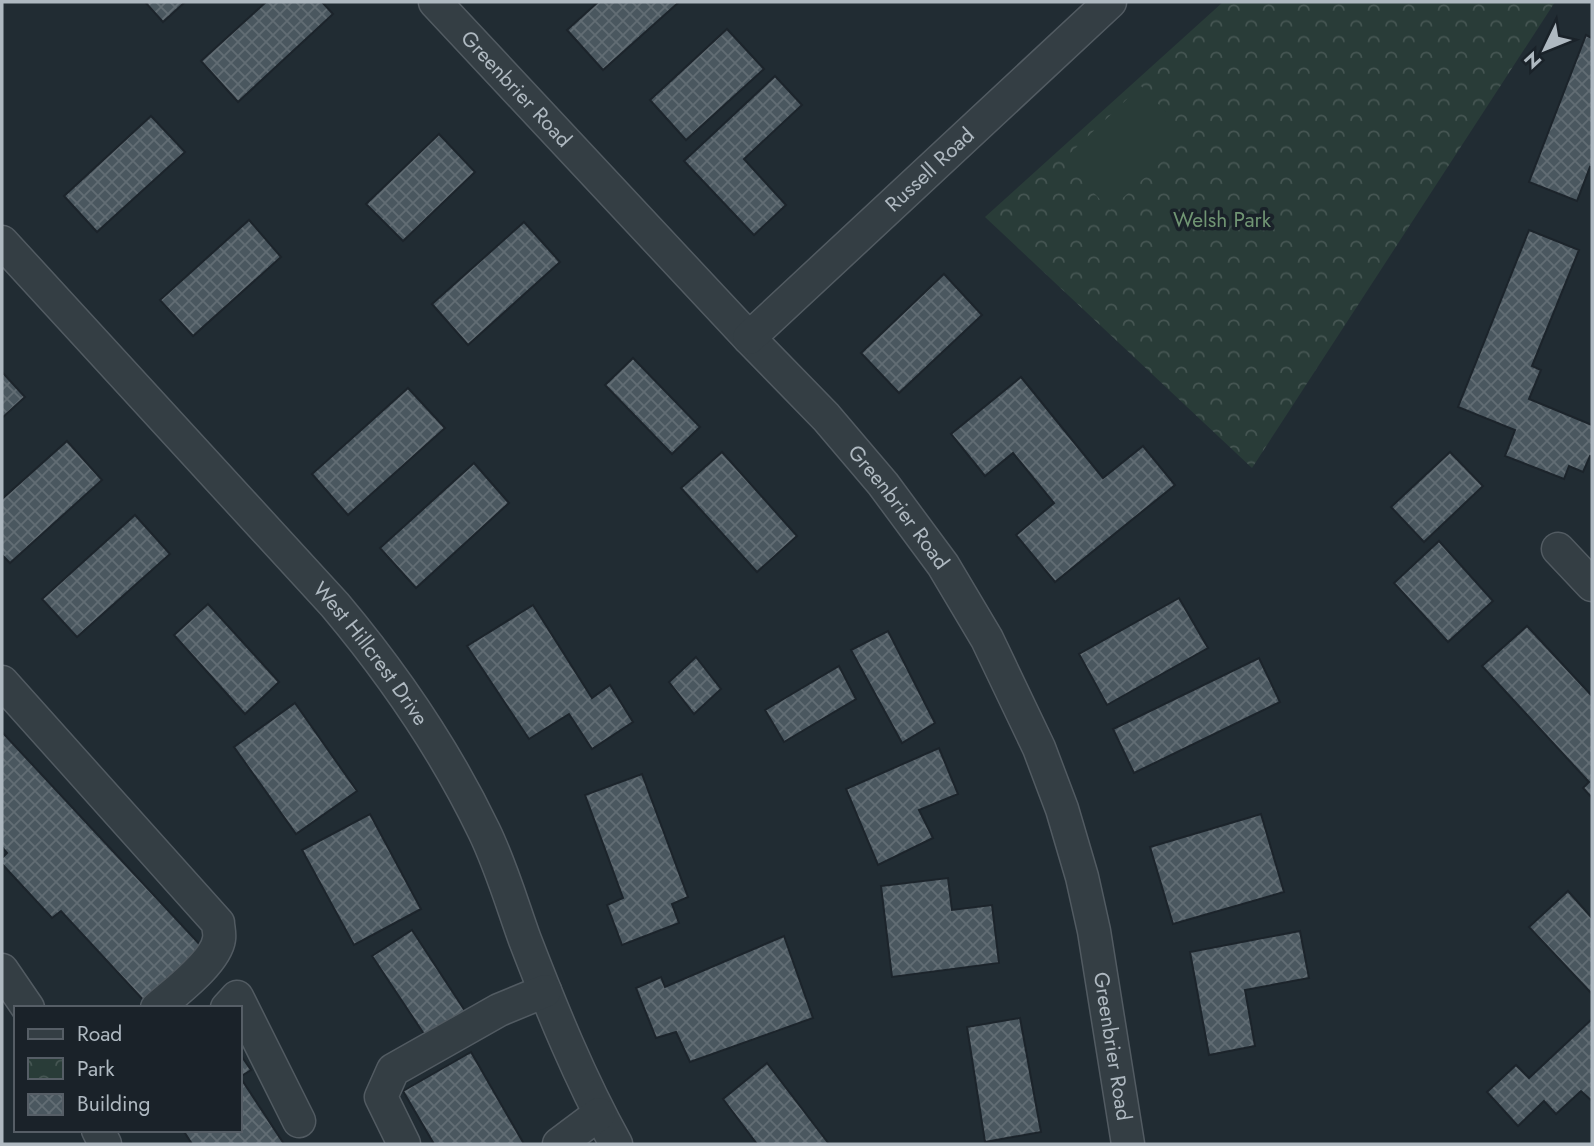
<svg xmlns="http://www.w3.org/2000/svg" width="1594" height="1146" font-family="Jost,sans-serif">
  <defs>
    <pattern id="park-crowns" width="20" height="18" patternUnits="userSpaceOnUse" patternTransform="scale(1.75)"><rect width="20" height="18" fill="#293c38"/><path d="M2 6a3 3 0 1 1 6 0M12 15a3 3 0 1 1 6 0" fill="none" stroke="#465653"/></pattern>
    <pattern id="building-cross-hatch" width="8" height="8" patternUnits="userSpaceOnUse" patternTransform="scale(1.75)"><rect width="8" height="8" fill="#4a575f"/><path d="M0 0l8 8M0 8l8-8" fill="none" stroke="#626d74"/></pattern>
  </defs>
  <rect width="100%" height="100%" fill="#212c33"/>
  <!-- park -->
  <path fill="url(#park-crowns)" d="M 1223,2 L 1555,2 L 1252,468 L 985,217 Z"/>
  <!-- pitch -->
  <path fill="#293c38" d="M 1141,86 L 1189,136 L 1110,210 L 1063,160 Z"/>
  <!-- building -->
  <g fill="url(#building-cross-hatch)" stroke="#1c242b" stroke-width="2">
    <path d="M 145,2 L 185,2 L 163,22 Z"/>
    <path d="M 266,2 L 322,2 L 333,14 L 238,102 L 201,61 Z"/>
    <path d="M 598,2 L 679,2 L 603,70 L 567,30 Z"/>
    <path d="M 727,29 L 764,69 L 686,140 L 650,100 Z"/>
    <path d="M 1586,35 L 1592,38 L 1592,168 L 1590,167 L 1577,201 L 1529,182 Z"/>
    <path d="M 775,76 L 802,105 L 744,159 L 786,205 L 754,235 L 684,161 Z"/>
    <path d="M 151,116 L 185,152 L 97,232 L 64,196 Z"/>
    <path d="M 439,134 L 475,172 L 403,241 L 366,204 Z"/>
    <path d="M 249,220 L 281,257 L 193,336 L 160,300 Z"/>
    <path d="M 524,222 L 560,262 L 468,345 L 432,304 Z"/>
    <path d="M 1529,230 L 1579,250 L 1532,366 L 1541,370 L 1529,399 L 1592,425 L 1592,457 L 1590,456 L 1583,472 L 1569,466 L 1564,479 L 1505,456 L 1515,430 L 1458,407 Z"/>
    <path d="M 944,274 L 982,315 L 899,393 L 861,353 Z"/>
    <path d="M 633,358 L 700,427 L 672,454 L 605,385 Z"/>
    <path d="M 2,372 L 25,397 L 2,418 Z"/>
    <path d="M 1021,377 L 1103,478 L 1143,446 L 1175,485 L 1055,582 L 1016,535 L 1054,503 L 1013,453 L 985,476 L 951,434 Z"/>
    <path d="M 408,388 L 445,428 L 348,515 L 312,474 Z"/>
    <path d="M 67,441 L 102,480 L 10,563 L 2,555 L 2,499 Z"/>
    <path d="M 722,452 L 797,536 L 757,572 L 681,488 Z"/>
    <path d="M 1450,452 L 1483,486 L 1424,542 L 1391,507 Z"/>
    <path d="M 474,463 L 509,503 L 416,588 L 380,548 Z"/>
    <path d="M 135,515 L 170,554 L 77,637 L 42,599 Z"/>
    <path d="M 1439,541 L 1493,601 L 1448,642 L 1394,583 Z"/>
    <path d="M 1179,598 L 1208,648 L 1107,705 L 1079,654 Z"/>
    <path d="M 208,604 L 279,682 L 245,714 L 174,635 Z"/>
    <path d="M 533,605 L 592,698 L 610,685 L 633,722 L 592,749 L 569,714 L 529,739 L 467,646 Z"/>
    <path d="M 1527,626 L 1592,696 L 1592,798 L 1583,788 L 1589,782 L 1482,666 Z"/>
    <path d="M 888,631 L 935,723 L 902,743 L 851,650 Z"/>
    <path d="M 696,657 L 721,689 L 694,714 L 669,682 Z"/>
    <path d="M 1259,658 L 1280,702 L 1134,773 L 1113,729 Z"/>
    <path d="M 839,666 L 856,699 L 784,742 L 765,710 Z"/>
    <path d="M 295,703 L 357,791 L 296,834 L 234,747 Z"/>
    <path d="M 2,732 L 204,949 L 146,1003 L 61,911 L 52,918 L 2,864 L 2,858 L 7,853 L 2,847 Z"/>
    <path d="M 939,748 L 958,794 L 919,810 L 933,838 L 878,865 L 846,789 Z"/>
    <path d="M 642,774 L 688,897 L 672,904 L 679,923 L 622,945 L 607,905 L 623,898 L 585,795 Z"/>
    <path d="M 370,814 L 421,909 L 354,945 L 302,850 Z"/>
    <path d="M 1261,814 L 1284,892 L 1173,924 L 1150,847 Z"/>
    <path d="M 948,878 L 952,910 L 992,905 L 999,963 L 892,977 L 881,886 Z"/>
    <path d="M 1568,891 L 1592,918 L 1592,994 L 1529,927 Z"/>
    <path d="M 412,930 L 471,1020 L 432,1046 L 372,956 Z"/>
    <path d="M 1300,931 L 1309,978 L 1245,990 L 1255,1046 L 1209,1055 L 1190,952 Z"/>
    <path d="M 784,936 L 813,1018 L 690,1062 L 676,1032 L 656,1038 L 636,988 L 661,977 L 665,987 Z"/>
    <path d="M 1020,1018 L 1041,1132 L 985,1142 L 967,1027 Z"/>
    <path d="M 1592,1019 L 1592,1101 L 1581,1091 L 1556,1114 L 1544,1101 L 1518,1126 L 1487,1092 L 1516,1065 L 1529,1078 Z"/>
    <path d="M 471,1052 L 524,1144 L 434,1144 L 403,1091 Z"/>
    <path d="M 240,1054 L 251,1070 L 240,1077 L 284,1144 L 192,1144 L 183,1130 L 240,1130 Z"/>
    <path d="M 767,1063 L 829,1144 L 757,1144 L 723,1099 Z"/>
  </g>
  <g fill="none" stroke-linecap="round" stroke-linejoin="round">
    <!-- minor casing -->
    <g stroke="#525b62" stroke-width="35">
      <g id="minor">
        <path id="s1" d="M 435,2 L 749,338 L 826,417 L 883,484 L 943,565 L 987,639 L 1039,748 L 1062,809 L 1082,877 L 1094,931 L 1128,1144"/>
        <path id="s2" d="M 2,242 L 335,605 C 393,674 445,750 484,831 C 501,866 512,904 525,940 C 552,1010 580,1079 616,1144"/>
        <path id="s3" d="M 749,338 L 1110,2"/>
        <path d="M 1558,549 L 1592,585"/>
        <path d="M 2,682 L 218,923 C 218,927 220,934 219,939 C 216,962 174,993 157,1008"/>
        <path d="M 2,970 L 28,1008"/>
        <path d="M 227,1008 L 237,997 L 299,1121"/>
        <path d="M 98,1130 L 105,1144"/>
        <path d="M 404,1144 L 381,1097 L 393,1070 L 499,1010 L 545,991"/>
        <path d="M 559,1144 L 599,1114"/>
      </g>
    </g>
    <!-- minor -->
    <use href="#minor" stroke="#343e44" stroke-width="32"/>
  </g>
  <g text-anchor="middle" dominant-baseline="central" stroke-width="7" stroke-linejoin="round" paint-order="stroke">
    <!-- street labels -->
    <g font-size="21" fill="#afb9c1" stroke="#1a2229">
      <text stroke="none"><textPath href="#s1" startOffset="119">Greenbrier Road</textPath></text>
      <text stroke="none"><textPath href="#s3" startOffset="247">Russell Road</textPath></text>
      <text stroke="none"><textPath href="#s1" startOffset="686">Greenbrier Road</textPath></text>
      <text stroke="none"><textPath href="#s2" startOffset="553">West Hillcrest Drive</textPath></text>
      <text stroke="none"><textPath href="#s1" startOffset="1274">Greenbrier Road</textPath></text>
    </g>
    <!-- park labels -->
    <g font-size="21" fill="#709573" stroke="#1a2229">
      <text x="1222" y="220">Welsh Park</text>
    </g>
  </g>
  <!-- border -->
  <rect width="1594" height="1146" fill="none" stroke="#afb9c1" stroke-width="7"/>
  <!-- legend -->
  <rect x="14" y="1006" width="228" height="126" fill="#1a2229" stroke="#565e66" stroke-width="2"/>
  <rect x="28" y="1029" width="35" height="10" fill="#343e44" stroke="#565e66" stroke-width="2"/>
  <text x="77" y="1041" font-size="21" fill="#afb9c1">Road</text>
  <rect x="28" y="1058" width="35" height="21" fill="url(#park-crowns)" stroke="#565e66" stroke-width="2"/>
  <text x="77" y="1076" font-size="21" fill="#afb9c1">Park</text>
  <rect x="28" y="1094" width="35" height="21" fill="url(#building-cross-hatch)" stroke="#565e66" stroke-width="2"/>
  <text x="77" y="1111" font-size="21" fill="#afb9c1">Building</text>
  <!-- north arrow -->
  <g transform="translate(1545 49) rotate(227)" stroke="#1a2229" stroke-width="5" paint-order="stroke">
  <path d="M0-5L12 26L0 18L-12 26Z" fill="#afb9c1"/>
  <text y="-10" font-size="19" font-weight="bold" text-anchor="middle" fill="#afb9c1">N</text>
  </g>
</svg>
